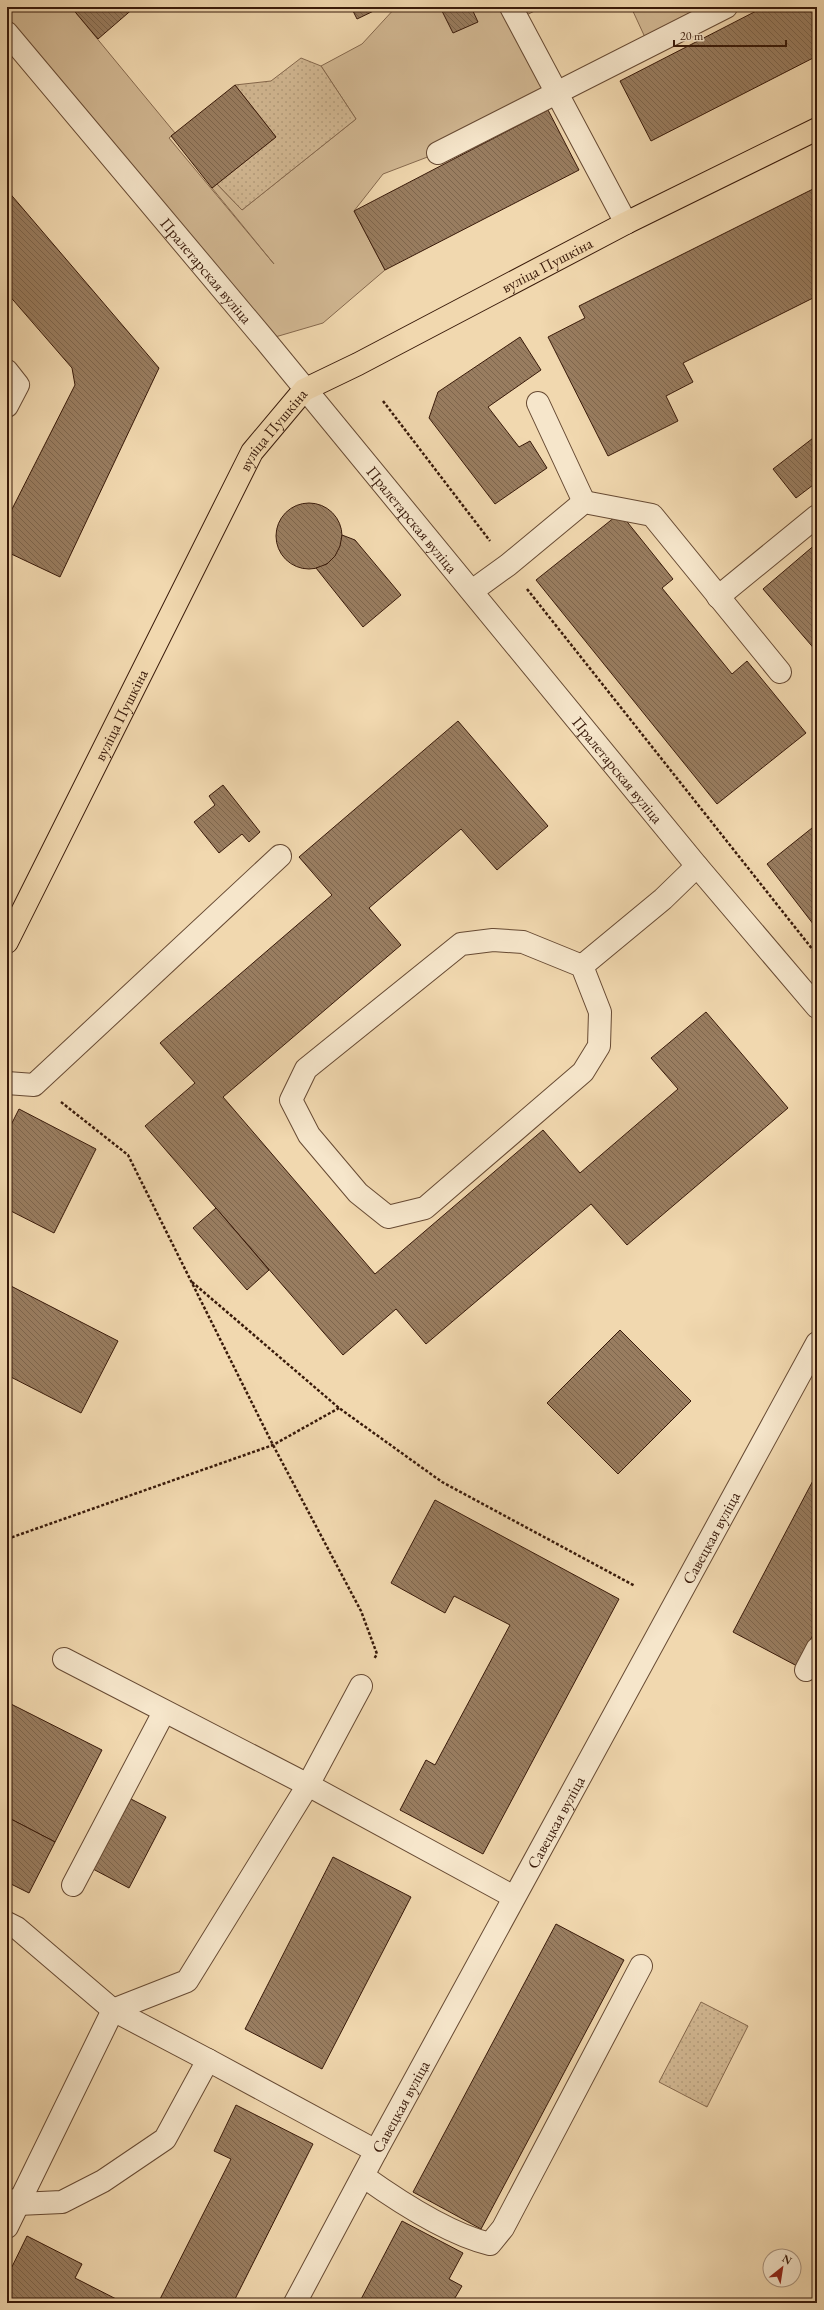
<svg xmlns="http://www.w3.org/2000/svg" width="824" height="2310" font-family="'EB Garamond',serif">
  <defs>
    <pattern id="park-dots" width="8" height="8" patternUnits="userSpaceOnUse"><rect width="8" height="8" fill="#d2b893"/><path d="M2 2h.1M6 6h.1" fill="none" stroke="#b59e7d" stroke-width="1.8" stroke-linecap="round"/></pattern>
    <pattern id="building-back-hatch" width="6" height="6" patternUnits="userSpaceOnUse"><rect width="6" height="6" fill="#997d60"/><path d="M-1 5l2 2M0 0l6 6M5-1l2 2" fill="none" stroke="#7e664d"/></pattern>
  </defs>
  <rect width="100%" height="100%" fill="#f1d8af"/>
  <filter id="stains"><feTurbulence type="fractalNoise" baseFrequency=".005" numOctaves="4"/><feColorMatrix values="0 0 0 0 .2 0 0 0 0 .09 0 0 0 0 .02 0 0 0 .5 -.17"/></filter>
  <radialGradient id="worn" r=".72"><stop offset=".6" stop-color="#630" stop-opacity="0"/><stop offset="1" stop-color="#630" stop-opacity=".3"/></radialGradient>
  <!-- grass -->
  <g fill="#d2b893" stroke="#86694e">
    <path d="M 7,7 L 71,7 L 175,133 L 169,138 L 274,264 L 212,188 L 217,184 L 242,210 L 356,119 L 321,66 L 362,44 L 396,7 L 543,7 L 518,19 L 557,93 L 438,153 L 383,174 L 354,211 L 385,270 L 323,323 L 265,340 L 7,32 Z"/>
    <path d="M 631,7 L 726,7 L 649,46 Z"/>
  </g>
  <!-- park -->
  <g fill="url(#park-dots)" stroke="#86694e">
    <path d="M 301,58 L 321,66 L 356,119 L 242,210 L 217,184 L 276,137 L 235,85 L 271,81 Z"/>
    <path d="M 701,2002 L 748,2026 L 707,2107 L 659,2082 Z"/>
  </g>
  <!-- building -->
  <g fill="url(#building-back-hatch)" stroke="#391a0a">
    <path d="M 71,7 L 135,7 L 98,39 Z"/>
    <path d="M 351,7 L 382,7 L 357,19 Z"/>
    <path d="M 440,7 L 471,7 L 478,22 L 453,33 Z"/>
    <path d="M 764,7 L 817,7 L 817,56 L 651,141 L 620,81 Z"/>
    <path d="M 235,85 L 276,137 L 212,188 L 171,136 Z"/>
    <path d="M 548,110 L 579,170 L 385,270 L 354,211 Z"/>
    <path d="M 817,187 L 817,296 L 683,363 L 693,382 L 666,396 L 678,421 L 608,456 L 548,337 L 585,318 L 579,306 Z"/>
    <path d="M 7,190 L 159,368 L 60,577 L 7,552 L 7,519 L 75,385 L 72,368 L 7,293 Z"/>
    <path d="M 520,337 L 541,370 L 488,407 L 519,447 L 530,441 L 547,468 L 495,504 L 429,418 L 438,392 Z"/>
    <path d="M 817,435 L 817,482 L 796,498 L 773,469 Z"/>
    <circle cx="309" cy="536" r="33"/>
    <path d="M 620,513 L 673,579 L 662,588 L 732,674 L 747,661 L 806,733 L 717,804 L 536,580 Z"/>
    <path d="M 342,535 L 355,540 L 401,595 L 363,627 L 316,568 L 327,564 L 335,556 L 340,546 Z"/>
    <path d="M 817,543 L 817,652 L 763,589 Z"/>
    <path d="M 458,721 L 548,826 L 497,870 L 461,829 L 369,908 L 401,945 L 223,1097 L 375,1274 L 543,1130 L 580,1173 L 678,1089 L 651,1058 L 706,1012 L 788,1108 L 627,1245 L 591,1204 L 426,1344 L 396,1309 L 343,1355 L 145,1126 L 195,1083 L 160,1043 L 332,895 L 299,857 Z"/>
    <path d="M 223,785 L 260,832 L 249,842 L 242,834 L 219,853 L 194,822 L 215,805 L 209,796 Z"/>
    <path d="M 817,824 L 817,929 L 767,864 Z"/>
    <path d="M 19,1109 L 96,1149 L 54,1233 L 7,1209 L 7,1133 Z"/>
    <path d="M 216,1208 L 269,1270 L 247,1290 L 193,1228 Z"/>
    <path d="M 7,1284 L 118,1341 L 81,1413 L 7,1375 Z"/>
    <path d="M 620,1330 L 691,1401 L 618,1474 L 547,1403 Z"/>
    <path d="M 817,1473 L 817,1627 L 797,1666 L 733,1632 Z"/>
    <path d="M 435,1500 L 619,1599 L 483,1854 L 400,1810 L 426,1760 L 435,1765 L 510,1625 L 454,1596 L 445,1613 L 391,1583 Z"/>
    <path d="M 7,1702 L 102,1750 L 55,1842 L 7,1817 Z"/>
    <path d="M 131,1799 L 166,1817 L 129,1888 L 93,1869 Z"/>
    <path d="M 7,1817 L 55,1842 L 29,1893 L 7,1882 Z"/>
    <path d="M 333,1857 L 411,1897 L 322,2069 L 245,2029 Z"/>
    <path d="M 556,1924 L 624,1960 L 481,2229 L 413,2192 Z"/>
    <path d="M 236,2105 L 313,2144 L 233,2303 L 158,2303 L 231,2159 L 214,2151 Z"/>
    <path d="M 402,2221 L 463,2253 L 449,2279 L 462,2286 L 452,2303 L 359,2303 Z"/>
    <path d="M 27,2236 L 82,2264 L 75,2278 L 124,2303 L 7,2303 L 7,2277 Z"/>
  </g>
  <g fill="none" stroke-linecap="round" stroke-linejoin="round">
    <!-- minor casing -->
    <g stroke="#674a33" stroke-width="24">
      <g id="minor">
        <path d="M 511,7 L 626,223"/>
        <path id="s1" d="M 7,33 L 265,340 L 697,866 L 817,1007"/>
        <path d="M 438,153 L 726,7"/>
        <path d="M 7,371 L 18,385 L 7,406"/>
        <path d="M 538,403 L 584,502"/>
        <path d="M 472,591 L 508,565 L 584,502 L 652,515 L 780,672"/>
        <path d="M 718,597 L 817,516"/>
        <path d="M 582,966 L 600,1012 L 599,1046 L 583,1072 L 425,1208 L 388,1217 L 358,1193 L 309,1135 L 291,1100 L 306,1069 L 461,944 L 493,940 L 523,942 L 582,966 L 663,899 L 697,866"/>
        <path d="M 7,1083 L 34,1085 L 280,856"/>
        <path d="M 64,1659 L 308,1785 L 514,1897"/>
        <path d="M 806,1670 L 817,1649"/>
        <path d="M 73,1885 L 164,1712"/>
        <path d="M 7,1923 L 17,1928 L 113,2010 L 208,2060"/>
        <path d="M 363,2176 C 398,2201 448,2234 490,2244 L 503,2228 L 641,1966"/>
        <path d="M 7,2199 L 18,2204 L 62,2202 L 103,2181 L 165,2139 L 208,2060 L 376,2151"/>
        <path d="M 7,2227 L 113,2010 L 187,1981 L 308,1785 L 361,1686"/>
        <path id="s2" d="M 295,2303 L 376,2151 L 817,1343"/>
      </g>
    </g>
    <!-- major casing -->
    <g stroke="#391a0a" stroke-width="24">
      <g id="major">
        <path id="s3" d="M 7,942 L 252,452 L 304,390 L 358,364 L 626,223 L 817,129"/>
      </g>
    </g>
    <!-- path -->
    <g stroke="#391a0a" stroke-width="2.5" stroke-dasharray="3 2" stroke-linecap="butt">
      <path d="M 383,401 L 490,541"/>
      <path d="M 527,589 L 817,955"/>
      <path d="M 61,1102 L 128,1155 L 273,1445 L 361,1611 L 377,1654 L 374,1659"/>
      <path d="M 192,1282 L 339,1408 L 442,1482 L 635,1586"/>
      <path d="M 7,1539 L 273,1445 L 339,1408"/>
    </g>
    <!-- minor -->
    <use href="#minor" stroke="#f6e6cb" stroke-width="22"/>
    <!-- major -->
    <use href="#major" stroke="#f1d8af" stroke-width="22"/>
  </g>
  <g text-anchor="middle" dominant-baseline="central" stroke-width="3" stroke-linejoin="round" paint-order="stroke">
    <!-- street labels -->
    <g font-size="16" fill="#391a0a" stroke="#f6e6cb">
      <text stroke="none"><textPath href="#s3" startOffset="902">вуліца Пушкіна</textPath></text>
      <text stroke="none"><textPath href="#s1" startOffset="310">Пралетарская вуліца</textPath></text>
      <text stroke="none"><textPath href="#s3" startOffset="578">вуліца Пушкіна</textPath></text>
      <text stroke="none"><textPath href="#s1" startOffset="633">Пралетарская вуліца</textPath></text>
      <text stroke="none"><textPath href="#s3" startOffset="254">вуліца Пушкіна</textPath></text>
      <text stroke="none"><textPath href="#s1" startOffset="957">Пралетарская вуліца</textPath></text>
      <text stroke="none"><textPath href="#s2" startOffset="871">Савецкая вуліца</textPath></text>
      <text stroke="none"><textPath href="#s2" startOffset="547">Савецкая вуліца</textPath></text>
      <text stroke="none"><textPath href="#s2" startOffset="223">Савецкая вуліца</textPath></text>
    </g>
  </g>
  <!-- margin -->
  <rect width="824" height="2310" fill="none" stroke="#f1d8af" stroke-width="24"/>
  <rect x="8" y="8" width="808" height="2294" fill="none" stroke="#391a0a" stroke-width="2"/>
  <rect x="12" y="12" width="800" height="2286" fill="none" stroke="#391a0a"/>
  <!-- north arrow -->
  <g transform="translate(782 2268) rotate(30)"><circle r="19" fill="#f6e6cb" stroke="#aa947e"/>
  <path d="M0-3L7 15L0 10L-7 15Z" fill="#8f2418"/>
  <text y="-6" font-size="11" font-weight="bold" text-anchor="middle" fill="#391a0a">N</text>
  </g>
  <!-- scale -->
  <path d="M674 40v6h112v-6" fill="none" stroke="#391a0a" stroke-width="2"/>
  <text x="680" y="40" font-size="12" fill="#391a0a" stroke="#f6e6cb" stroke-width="3" paint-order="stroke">20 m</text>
  <rect width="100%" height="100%" filter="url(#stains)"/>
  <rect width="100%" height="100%" fill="url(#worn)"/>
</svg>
